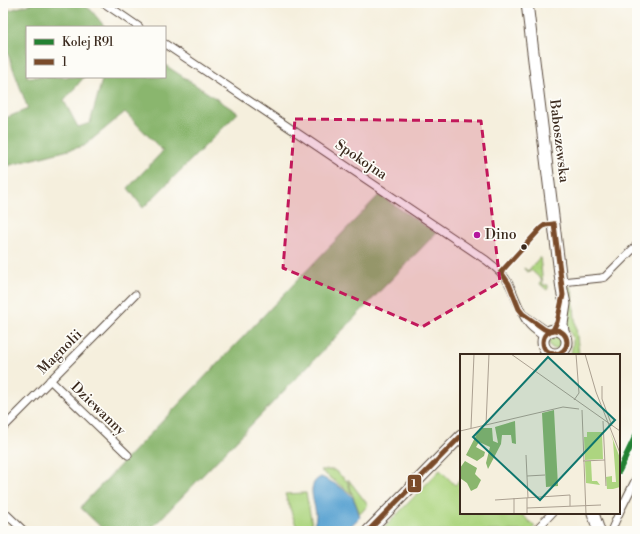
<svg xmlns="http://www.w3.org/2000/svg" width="640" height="534" font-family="'Libre Bodoni',serif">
  <rect width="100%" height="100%" fill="#fdfcf7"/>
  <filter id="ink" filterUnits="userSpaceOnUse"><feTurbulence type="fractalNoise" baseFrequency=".025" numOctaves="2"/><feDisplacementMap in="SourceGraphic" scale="8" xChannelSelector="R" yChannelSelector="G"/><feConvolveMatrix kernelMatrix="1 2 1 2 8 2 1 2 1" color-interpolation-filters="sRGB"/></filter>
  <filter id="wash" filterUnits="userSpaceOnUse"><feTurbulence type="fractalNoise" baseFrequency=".012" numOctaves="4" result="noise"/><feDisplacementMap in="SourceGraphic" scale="16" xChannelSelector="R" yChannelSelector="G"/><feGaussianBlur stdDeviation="0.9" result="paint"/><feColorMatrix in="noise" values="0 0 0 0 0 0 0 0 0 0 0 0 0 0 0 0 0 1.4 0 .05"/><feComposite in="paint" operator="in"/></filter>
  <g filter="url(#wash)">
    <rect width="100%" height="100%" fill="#f5efdd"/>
    <!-- green -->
    <g fill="#add580" stroke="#74804f">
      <path d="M 540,257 L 543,285 L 548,285 L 548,288 L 547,290 L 540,284 L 542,280 L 531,270 L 527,272 L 524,269 L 524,268 L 528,271 Z"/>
      <path d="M 570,286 L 572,290 L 579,355 L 571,355 C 571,350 573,346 573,341 C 573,335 568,331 567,325 L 569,302 L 568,287 Z"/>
      <circle cx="556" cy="342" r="7"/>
      <path d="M 320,470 L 334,470 L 347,481 L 352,494 L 348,479 L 368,505 L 360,514 L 352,494 Z"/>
      <path d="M 440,470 L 455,485 L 461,479 L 461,513 L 521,513 L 535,527 L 531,531 L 381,531 Z"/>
      <path d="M 306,493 L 312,524 L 298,531 L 285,494 Z"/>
    </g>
    <!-- forest -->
    <g fill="#8ab66e" stroke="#627046">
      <path d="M 34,3 L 80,3 L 91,10 L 105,27 L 27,27 L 27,77 L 84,77 L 64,101 L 78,127 L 90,123 L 102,80 L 105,77 L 165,77 L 165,65 L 238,113 L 143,208 L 128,188 L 163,151 L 125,112 L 84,146 L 3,167 L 3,119 L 28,109 L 5,46 L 3,46 L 3,12 Z"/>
      <path d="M 379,195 L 436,233 L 149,531 L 105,531 L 81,508 L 84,503 Z"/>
    </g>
    <!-- water -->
    <path fill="#5aa3d1" stroke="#4a6678" d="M 321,477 C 329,480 349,491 353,498 C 356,504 358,511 360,517 L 346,531 L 314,531 C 313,526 316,521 316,515 C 315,502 305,484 321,477 Z"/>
  </g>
  <g filter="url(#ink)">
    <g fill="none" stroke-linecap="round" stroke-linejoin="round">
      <!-- street casing -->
      <g stroke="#57483b" stroke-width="9">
        <g id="street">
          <path d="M 104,3 L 139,27"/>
          <path d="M 165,44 L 486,260 C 495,267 504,274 509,284 C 516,298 519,311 528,323 C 532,329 539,332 544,338"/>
          <path d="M 561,282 L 601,278 L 605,277 L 637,245"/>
          <path d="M 524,315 L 544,329 L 549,331"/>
          <path d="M 50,380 L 128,455"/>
          <path d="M 3,428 L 135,295"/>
          <path d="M 3,511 L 24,531"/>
          <path d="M 619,513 L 637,477"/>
          <path d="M 535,531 L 552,513"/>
          <path d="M 611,531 L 619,513"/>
        </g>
      </g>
      <!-- secondary casing -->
      <g stroke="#57483b" stroke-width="13">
        <g id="secondary">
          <path d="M 527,3 L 562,290 L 565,304 L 562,324 L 563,332"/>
          <circle cx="555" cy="342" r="12"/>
          <path d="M 593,513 L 599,531"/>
          <path d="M 368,531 L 461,436"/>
        </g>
      </g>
      <!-- street -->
      <use href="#street" stroke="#fff" stroke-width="7"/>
      <!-- secondary -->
      <use href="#secondary" stroke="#fff" stroke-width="11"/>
      <!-- bus-1 casing -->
      <g stroke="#fdfcf7" stroke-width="8">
        <g id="bus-1">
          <path d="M 501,272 L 509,284 L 519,309 L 523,314 L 544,329 L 549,331"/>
          <path d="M 501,272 L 541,228 L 545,225 L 554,224"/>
          <circle cx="555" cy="342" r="12"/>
          <path d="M 553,330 L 557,322 L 563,295 L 554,224"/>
          <path d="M 368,531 L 461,436"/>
        </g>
      </g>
      <!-- bus-1 -->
      <use href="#bus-1" stroke="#7a4b2a" stroke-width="5"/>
      <!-- rail-1 casing -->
      <g stroke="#fdfcf7" stroke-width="9">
        <path id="rail-1" d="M 619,471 L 637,433"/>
      </g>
      <!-- rail-1 -->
      <use href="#rail-1" stroke="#238132" stroke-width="6"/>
    </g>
  </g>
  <!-- marked area -->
  <path fill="#c2185b" fill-opacity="0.2" stroke="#c2185b" stroke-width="3" stroke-dasharray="8 5" stroke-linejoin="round" d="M 295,119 L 481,121 L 500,282 L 422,327 L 283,268 Z"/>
  <!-- markers -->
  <circle fill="#b5179e" stroke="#fdfcf7" stroke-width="1.5" cx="477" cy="235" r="4"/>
  <circle fill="#3b2a1e" stroke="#fdfcf7" stroke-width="1.5" cx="524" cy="247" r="3.5"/>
  <g text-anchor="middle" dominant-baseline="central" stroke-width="3.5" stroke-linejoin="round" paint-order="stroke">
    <!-- street labels -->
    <g font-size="14" fill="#3b2a1e" stroke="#fdfcf7">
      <text transform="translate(559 141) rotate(83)">Baboszewska</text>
      <text transform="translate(361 160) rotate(34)">Spokojna</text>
      <text transform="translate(60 352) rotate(-45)">Magnolii</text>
      <text transform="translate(98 409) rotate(44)">Dziewanny</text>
    </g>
    <!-- poi labels -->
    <g font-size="14" fill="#3b2a1e" stroke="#fdfcf7" text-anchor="start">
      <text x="485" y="235">Dino</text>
    </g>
  </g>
  <!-- overview -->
  <g transform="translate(460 354)">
    <rect width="160" height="160" fill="#f5efdd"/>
    <path d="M 127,78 L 142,78 L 143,105 L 125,106 L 124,83 L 127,83 ZM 150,78 L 152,83 L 160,104 L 160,133 L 153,135 L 147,135 L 146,123 L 152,122 L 152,128 L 156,128 L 153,87 ZM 125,107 L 131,107 L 132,127 L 137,127 L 140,131 L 126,129 Z" fill="#add580"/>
    <path d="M 94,56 L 98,132 L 86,133 L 82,59 ZM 55,67 L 56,90 L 52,89 L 51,81 L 42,81 L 41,90 L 28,115 L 26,109 L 30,93 L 19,88 L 16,93 L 25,98 L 24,102 L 17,107 L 6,101 L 20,74 L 32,74 L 33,87 L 38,89 L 35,73 ZM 5,107 L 17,114 L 15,120 L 21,126 L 17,134 L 11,137 L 7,129 L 0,124 L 0,114 Z" fill="#8ab66e"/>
    <path fill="none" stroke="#aba091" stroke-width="1" d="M 51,0 L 160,77M 125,0 L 136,38 L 160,99M 142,32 L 142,45 L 152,72M 114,46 L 119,39 L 116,0M 122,56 L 126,160M 143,67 L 146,132M 26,71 L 29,0M 11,74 L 14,0M 0,77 L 103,53 L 119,55M 66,101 L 68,144M 123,107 L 145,106M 67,122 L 85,121M 54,144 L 54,160M 67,144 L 67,160M 35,146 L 110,141 L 110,152M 67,154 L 141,151"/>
    <path fill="#0f766e" fill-opacity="0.15" stroke="#0f766e" stroke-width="2" d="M 88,3 L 155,66 L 80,146 L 13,83 Z"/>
    <rect width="160" height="160" fill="none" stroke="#3b2a1e" stroke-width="2"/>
  </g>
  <rect stroke="#fdfcf7" stroke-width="1.5" x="407" y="474" width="15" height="19" rx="4" fill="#7a4b2a"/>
  <g font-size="11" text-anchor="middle" font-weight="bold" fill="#fff">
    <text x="414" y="487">1</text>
  </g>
  <!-- margin -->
  <rect width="640" height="534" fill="none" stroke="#fdfcf7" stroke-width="16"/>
  <!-- legend -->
  <rect x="26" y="26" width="140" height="52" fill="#fdfcf7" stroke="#afa8a0"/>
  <rect x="34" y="39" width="20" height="6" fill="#238132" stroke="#afa8a0"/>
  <text x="62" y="46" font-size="12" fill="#3b2a1e">Kolej R91</text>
  <rect x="34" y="59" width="20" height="6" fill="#7a4b2a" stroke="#afa8a0"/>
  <text x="62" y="66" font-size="12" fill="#3b2a1e">1</text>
</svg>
